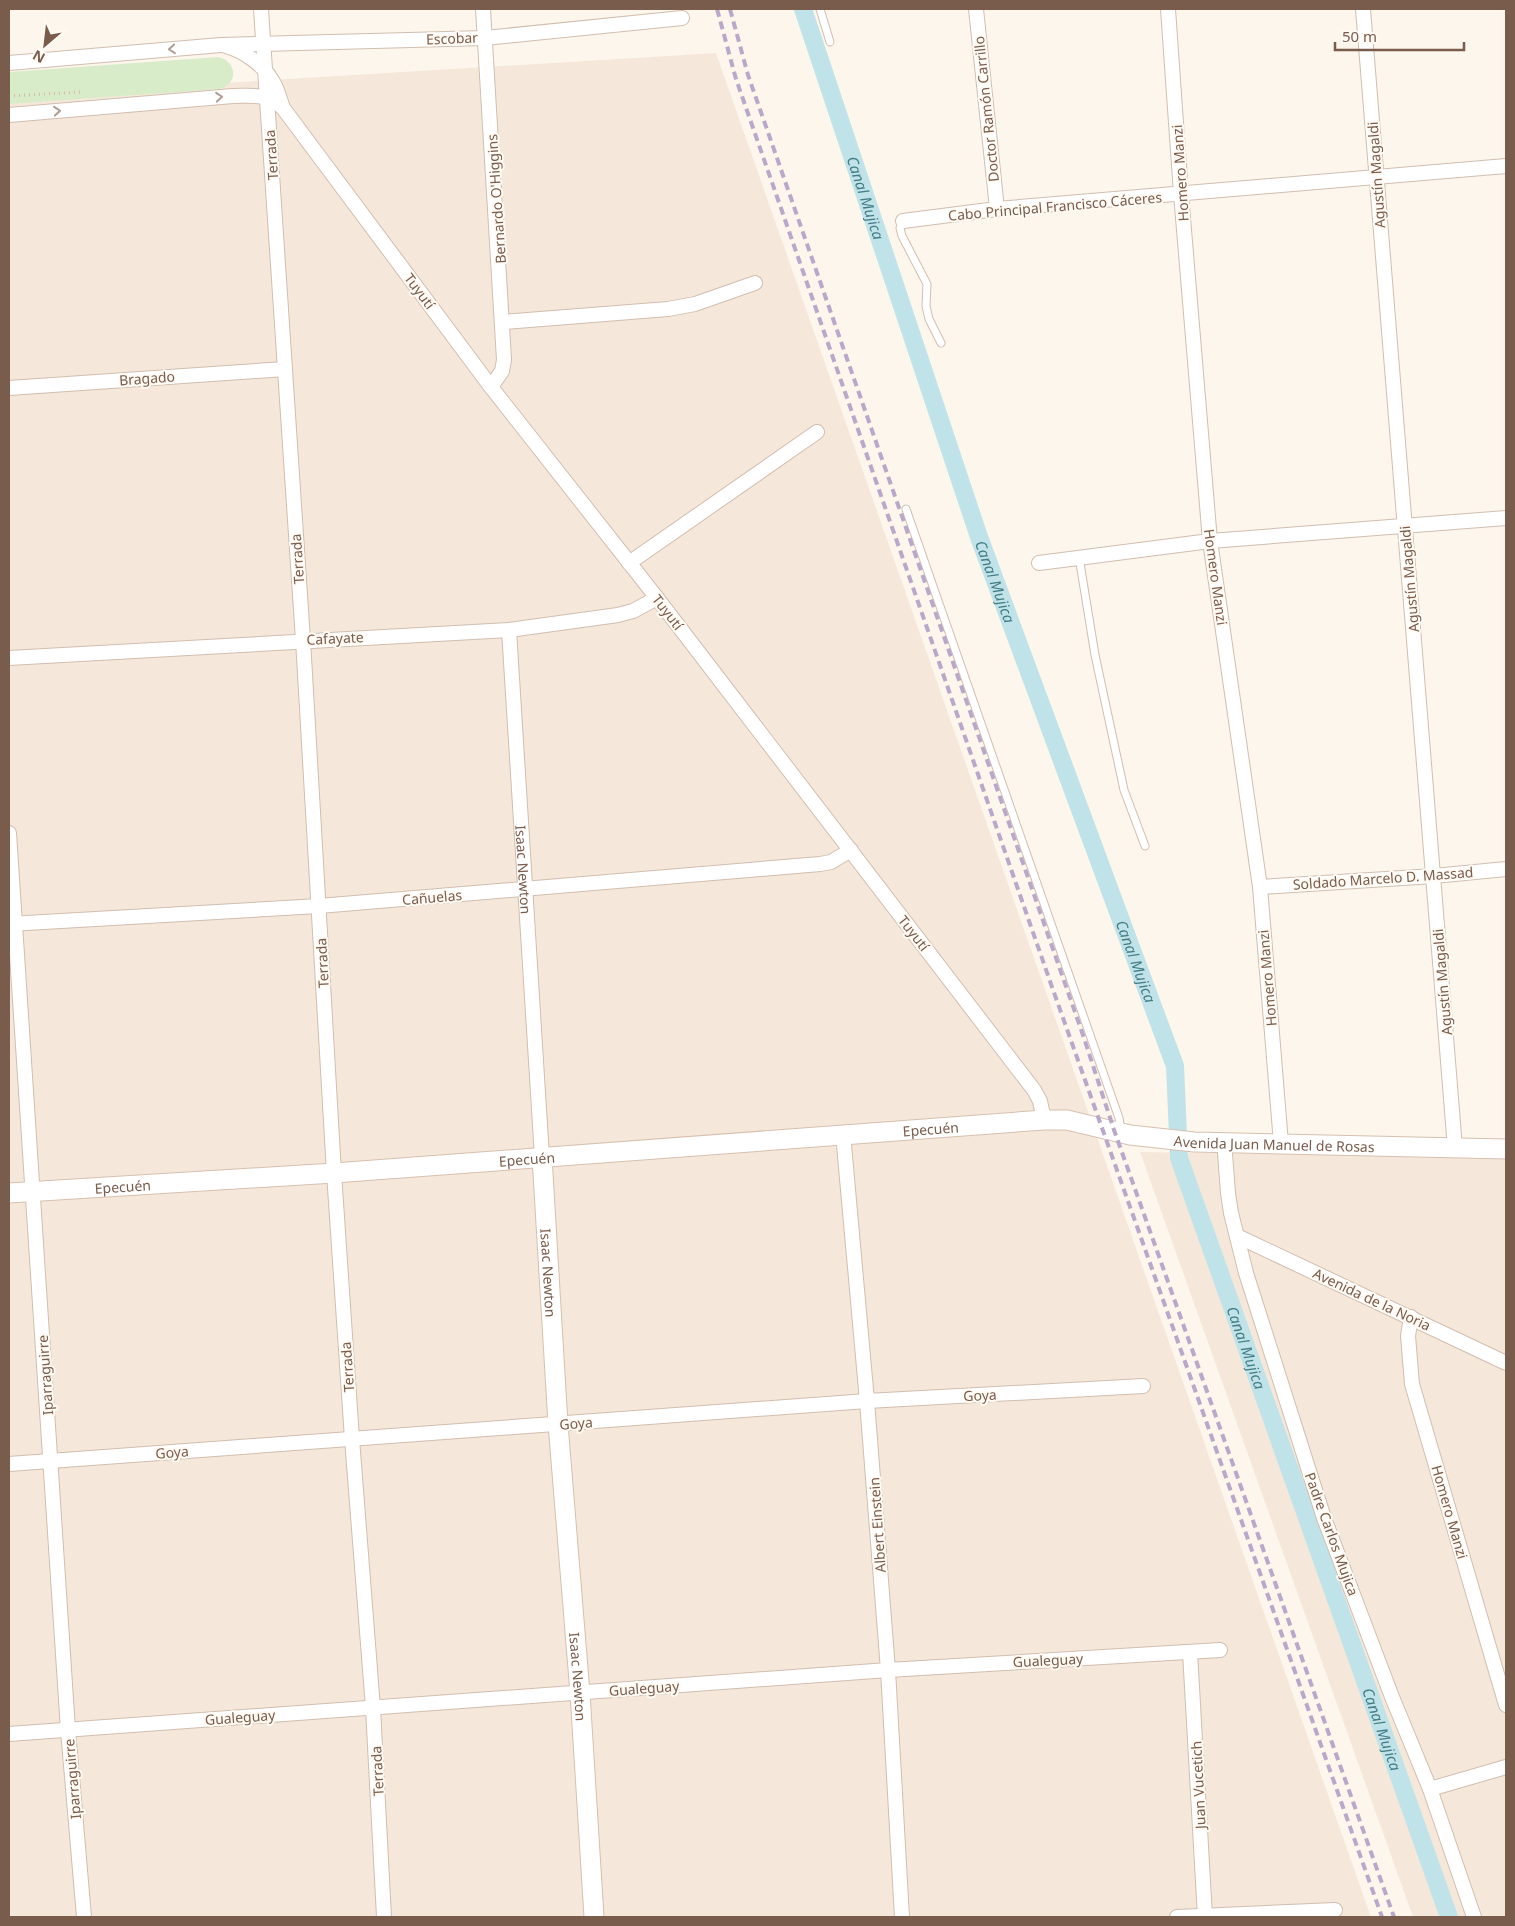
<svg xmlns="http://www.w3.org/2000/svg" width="1515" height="1926" font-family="'Noto Sans',sans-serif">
  <rect width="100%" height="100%" fill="#fdf6ec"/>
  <!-- residential -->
  <g fill="#f5e8da">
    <path d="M 716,53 L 1371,1917 L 9,1917 L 9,96 Z"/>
    <path d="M 1140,1152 L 1506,1157 L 1506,1917 L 1413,1917 Z"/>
  </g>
  <!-- green -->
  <path fill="#d8ecc9" d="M 218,57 C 237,61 239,84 219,89 L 9,104 L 9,72 Z"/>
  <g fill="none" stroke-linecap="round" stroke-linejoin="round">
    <!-- canal -->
    <path stroke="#bfe3e8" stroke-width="18" id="s1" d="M 803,9 L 979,537 L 1175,1066 L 1179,1158 L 1449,1917"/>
    <!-- lane casing -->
    <g stroke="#d1beb0" stroke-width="9">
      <g id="lane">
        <path d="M 820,9 L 830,42"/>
        <path d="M 903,221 L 900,228 L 902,236 L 927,284 L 926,306 L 929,319 L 941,343"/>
        <path d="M 906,509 L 1119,1118 L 1121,1132"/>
        <path d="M 1079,557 L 1095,655 L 1124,790 L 1145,846"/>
      </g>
    </g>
    <!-- street casing -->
    <g stroke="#d1beb0" stroke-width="16">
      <g id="street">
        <path d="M 261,9 L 303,640 L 334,1173 L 352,1439 L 373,1708 L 384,1917"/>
        <path d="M 483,9 L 504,360 L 502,371 L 491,387"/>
        <path d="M 976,9 L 997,209"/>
        <path d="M 1168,9 L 1181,194 L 1210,541 L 1260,887 L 1281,1143"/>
        <path d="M 1363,9 L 1455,1148"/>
        <path d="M 226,46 C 244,51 264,65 273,82 C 278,90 280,100 283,108"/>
        <path d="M 9,63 L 221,45 L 485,38 L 682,18"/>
        <path d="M 9,115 L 233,96 C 254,96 266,93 283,108 L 491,387 L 657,598 L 1034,1090 L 1040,1101 L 1044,1120"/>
        <path d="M 903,221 L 997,209 L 1506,166"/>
        <path d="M 503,322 L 668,309 L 695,304 L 755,283"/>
        <path d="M 9,388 L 285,369"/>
        <path d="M 629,563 L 817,432"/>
        <path d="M 1039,563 L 1210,541 L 1506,518"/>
        <path id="s2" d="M 509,630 L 542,1157"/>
        <path d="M 9,658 L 509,630 L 618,615 L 633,611 L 657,598"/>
        <path d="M 9,833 L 68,1730 L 84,1917"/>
        <path d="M 1260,887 L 1434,876 L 1506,869"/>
        <path d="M 9,924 L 319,906 L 820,864 L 831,862 L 851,850"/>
        <path d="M 843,1134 L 867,1401 L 888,1670 L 902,1917"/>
        <path d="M 1224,1141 L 1228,1193 L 1231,1213 L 1246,1273 L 1324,1518 L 1392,1697 L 1430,1789 L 1474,1917"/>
        <path d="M 1237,1236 L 1506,1363"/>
        <path d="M 1411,1317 L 1408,1336 L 1412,1384 L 1506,1705"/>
        <path d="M 9,1464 L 867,1401 L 1143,1386"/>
        <path d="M 1190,1652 L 1205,1917"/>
        <path d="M 9,1734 L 888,1670 L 1220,1650"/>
        <path d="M 1430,1789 L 1506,1767"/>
        <path d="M 1177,1917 L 1335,1910"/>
      </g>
    </g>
    <!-- secondary casing -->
    <g stroke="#d6c0b0" stroke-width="21">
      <g id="secondary">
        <path id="s3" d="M 542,1157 L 558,1424 L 580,1693 L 594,1917"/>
        <path id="s4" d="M 9,1193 L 334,1173 L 1044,1120 L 1067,1120 L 1130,1135 L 1194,1142 L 1506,1149"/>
      </g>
    </g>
    <!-- path -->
    <path stroke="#d9b8a5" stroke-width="3" stroke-dasharray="1 4" stroke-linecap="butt" d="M 9,96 L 80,92"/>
    <!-- lane -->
    <use href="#lane" stroke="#fff" stroke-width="7"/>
    <!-- street -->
    <use href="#street" stroke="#fff" stroke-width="14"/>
    <!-- secondary -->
    <use href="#secondary" stroke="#fff" stroke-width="19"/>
    <!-- rail -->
    <g stroke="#b9a8c9" stroke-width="4" stroke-dasharray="8 5" stroke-linecap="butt">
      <path d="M 717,9 L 736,79 L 1052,987 L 1382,1917"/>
      <path d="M 730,9 L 748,75 L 1084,1038 L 1114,1130 L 1394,1917"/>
    </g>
  </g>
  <!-- one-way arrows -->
  <defs><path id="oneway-chevron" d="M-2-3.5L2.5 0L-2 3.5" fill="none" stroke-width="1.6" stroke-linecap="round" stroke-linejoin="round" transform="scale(1.25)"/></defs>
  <g stroke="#af9d94">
    <use href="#oneway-chevron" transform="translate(172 49) rotate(175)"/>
    <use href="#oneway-chevron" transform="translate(219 97) rotate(-5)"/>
    <use href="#oneway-chevron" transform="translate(57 111) rotate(-5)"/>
  </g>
  <g text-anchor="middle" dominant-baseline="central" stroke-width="4" stroke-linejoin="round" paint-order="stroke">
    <!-- street labels -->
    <g font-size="14" fill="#7a5c4d" stroke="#fffaf3">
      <text transform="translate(452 38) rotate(-2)">Escobar</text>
      <text transform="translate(986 109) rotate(-96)">Doctor Ramón Carrillo</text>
      <text transform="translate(271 155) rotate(-94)">Terrada</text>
      <text transform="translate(1180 173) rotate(-94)">Homero Manzi</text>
      <text transform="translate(1376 175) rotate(-94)">Agustín Magaldi</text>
      <text transform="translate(496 199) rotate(-94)">Bernardo O'Higgins</text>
      <text transform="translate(1055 206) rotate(-5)">Cabo Principal Francisco Cáceres</text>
      <text transform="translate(420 291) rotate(53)">Tuyutí</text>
      <text transform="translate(147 378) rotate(-4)">Bragado</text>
      <text transform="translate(297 559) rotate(-94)">Terrada</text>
      <text transform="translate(1216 577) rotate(82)">Homero Manzi</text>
      <text transform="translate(1409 579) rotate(-95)">Agustín Magaldi</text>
      <text transform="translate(668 612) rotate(52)">Tuyutí</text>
      <text transform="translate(335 638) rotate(-3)">Cafayate</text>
      <text stroke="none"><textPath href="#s2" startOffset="240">Isaac Newton</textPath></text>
      <text transform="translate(1383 878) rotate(-4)">Soldado Marcelo D. Massad</text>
      <text transform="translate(432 897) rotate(-5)">Cañuelas</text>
      <text transform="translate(914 933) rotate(52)">Tuyutí</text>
      <text transform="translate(322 963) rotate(-93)">Terrada</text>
      <text transform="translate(1267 978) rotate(-95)">Homero Manzi</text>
      <text transform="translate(1442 982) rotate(-95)">Agustín Magaldi</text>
      <text stroke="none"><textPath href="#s4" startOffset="924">Epecuén</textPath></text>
      <text stroke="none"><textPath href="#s4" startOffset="1270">Avenida Juan Manuel de Rosas</textPath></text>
      <text stroke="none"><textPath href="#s4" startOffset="519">Epecuén</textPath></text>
      <text stroke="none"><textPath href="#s4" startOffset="114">Epecuén</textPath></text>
      <text stroke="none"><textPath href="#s3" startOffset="116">Isaac Newton</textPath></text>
      <text transform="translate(1372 1299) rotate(25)">Avenida de la Noria</text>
      <text transform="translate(347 1367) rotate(-94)">Terrada</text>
      <text transform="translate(45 1375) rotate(-94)">Iparraguirre</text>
      <text transform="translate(980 1395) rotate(-3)">Goya</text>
      <text transform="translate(576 1423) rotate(-4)">Goya</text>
      <text transform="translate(172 1452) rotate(-4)">Goya</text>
      <text transform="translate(1450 1512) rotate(74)">Homero Manzi</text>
      <text transform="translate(877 1525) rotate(-94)">Albert Einstein</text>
      <text transform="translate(1332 1534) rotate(70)">Padre Carlos Mujica</text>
      <text transform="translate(1048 1660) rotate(-3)">Gualeguay</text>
      <text stroke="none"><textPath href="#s3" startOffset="521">Isaac Newton</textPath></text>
      <text transform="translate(644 1688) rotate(-4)">Gualeguay</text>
      <text transform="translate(240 1717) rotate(-4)">Gualeguay</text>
      <text transform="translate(377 1771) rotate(-93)">Terrada</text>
      <text transform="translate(72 1779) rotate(-95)">Iparraguirre</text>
      <text transform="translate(1198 1785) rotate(-93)">Juan Vucetich</text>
    </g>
    <!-- water labels -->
    <g font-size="15" font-style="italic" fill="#437c86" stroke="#fffaf3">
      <text stroke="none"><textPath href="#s1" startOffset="199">Canal Mujica</textPath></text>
      <text stroke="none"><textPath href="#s1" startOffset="604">Canal Mujica</textPath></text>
      <text stroke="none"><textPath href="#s1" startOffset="1009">Canal Mujica</textPath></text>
      <text stroke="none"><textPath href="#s1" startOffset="1414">Canal Mujica</textPath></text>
      <text stroke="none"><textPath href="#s1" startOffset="1819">Canal Mujica</textPath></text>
    </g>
  </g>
  <!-- border -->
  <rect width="1515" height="1926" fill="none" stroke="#7a5c4d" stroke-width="20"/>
  <!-- north arrow -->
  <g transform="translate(45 45) rotate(208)" stroke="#fffaf3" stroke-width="4" paint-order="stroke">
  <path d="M0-4L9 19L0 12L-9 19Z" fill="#7a5c4d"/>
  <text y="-8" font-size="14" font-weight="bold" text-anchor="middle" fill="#7a5c4d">N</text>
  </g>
  <!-- scale -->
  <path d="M1335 42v8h129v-8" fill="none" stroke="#7a5c4d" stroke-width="2.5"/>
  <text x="1342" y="42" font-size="15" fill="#7a5c4d" stroke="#fffaf3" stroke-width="4" paint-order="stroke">50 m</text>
</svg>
